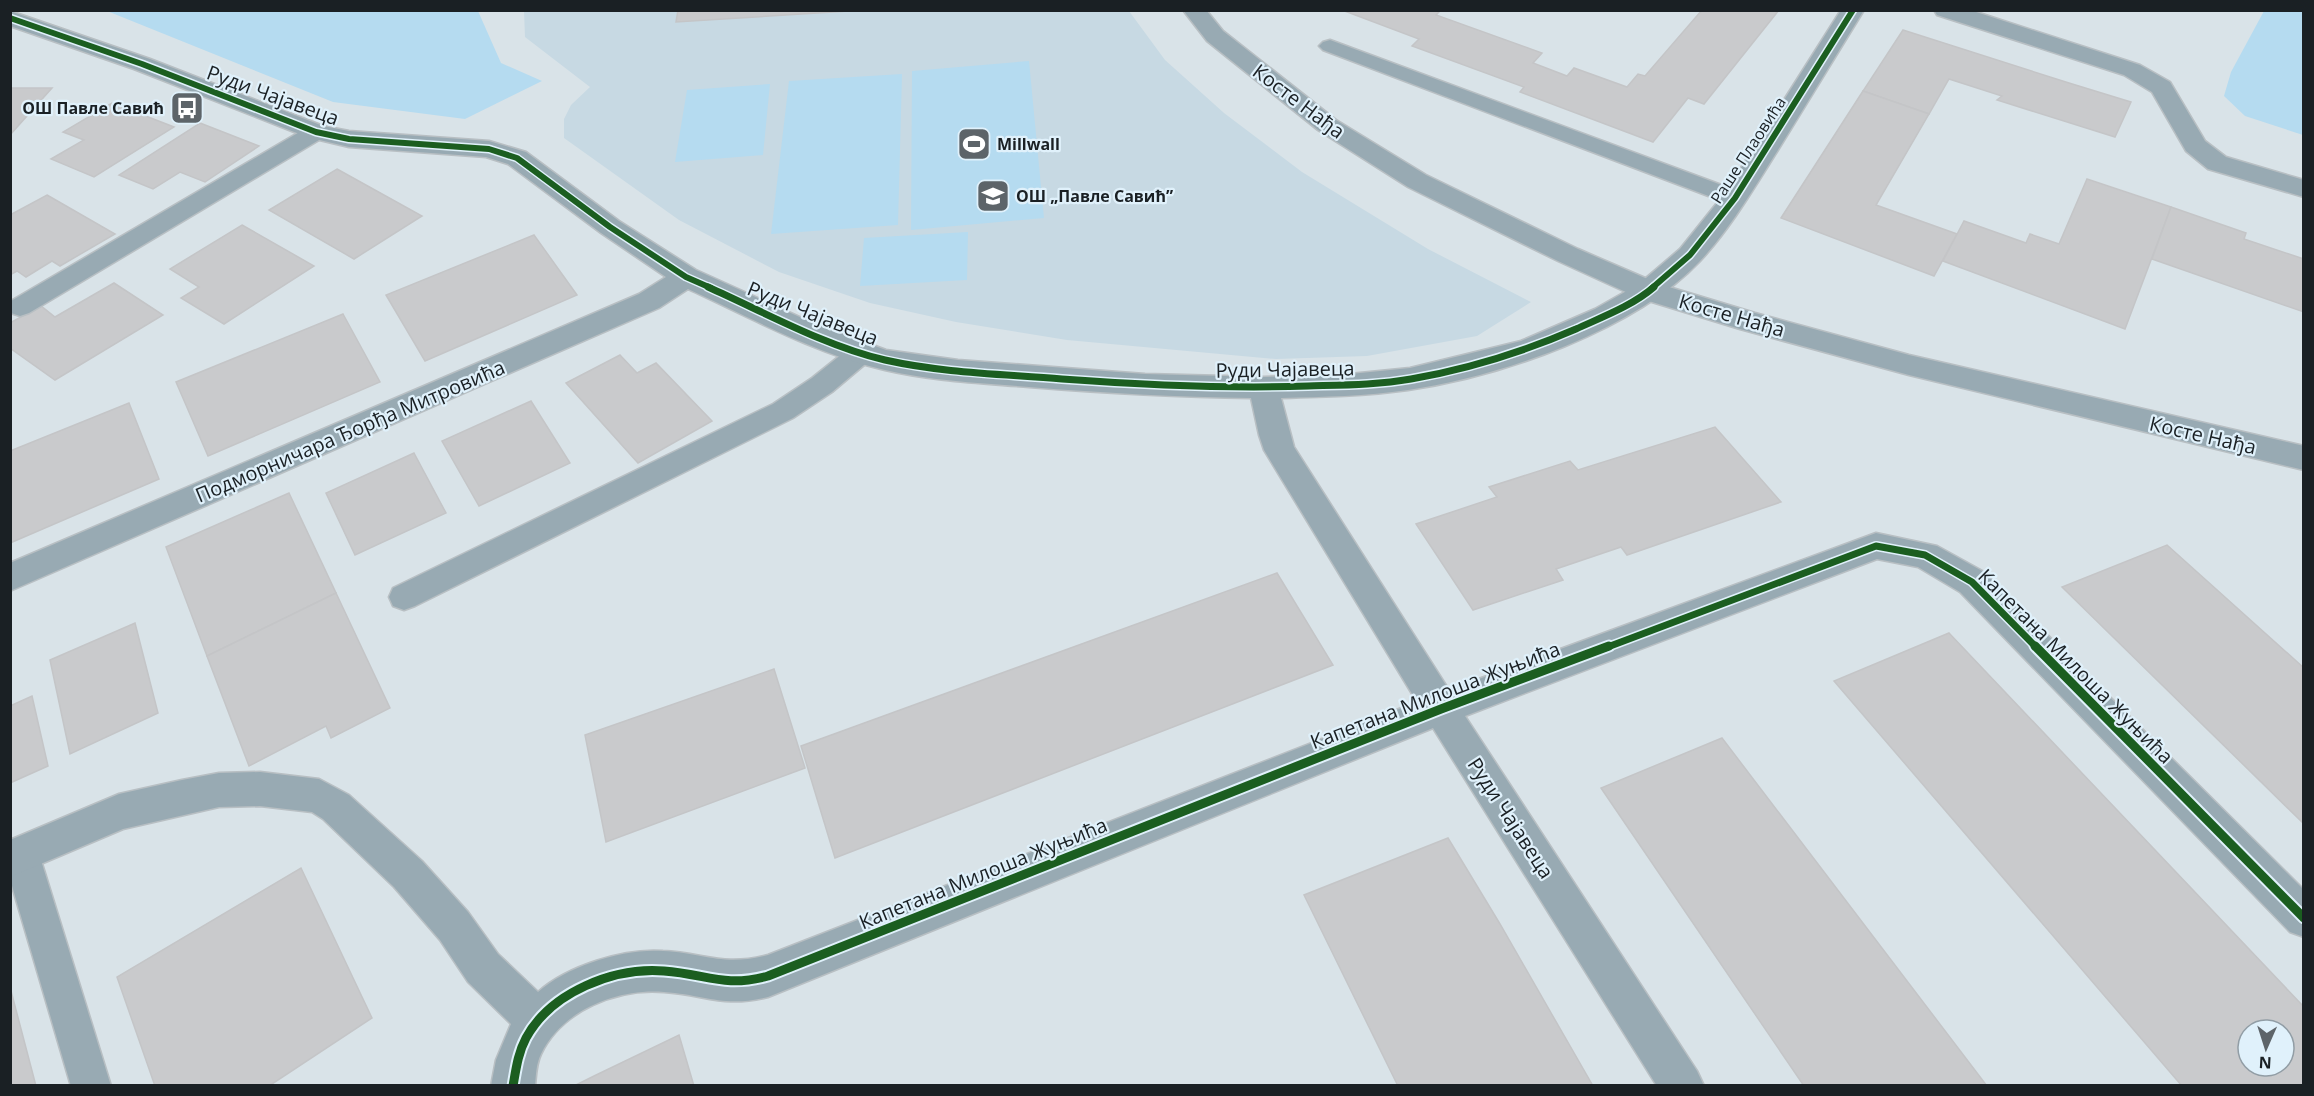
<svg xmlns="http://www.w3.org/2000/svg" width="2314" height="1096" font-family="'Open Sans',sans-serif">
  <rect width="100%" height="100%" fill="#d9e3e8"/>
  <!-- built -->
  <path fill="#c7d9e3" d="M 524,11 L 1129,11 L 1165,60 L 1224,113 L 1302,172 L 1428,249 L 1531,302 L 1477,336 L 1367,356 L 1276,359 L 1067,340 L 956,322 L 870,303 L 779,272 L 679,220 L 564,138 L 564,119 L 571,105 L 590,87 L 525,37 Z"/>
  <!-- green -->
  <g fill="#b5dbf0">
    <path d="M 107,11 L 478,11 L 501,63 L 542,81 L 465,119 L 333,102 Z"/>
    <path d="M 2264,11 L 2303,11 L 2303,135 L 2245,116 L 2224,96 L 2231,72 Z"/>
    <path d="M 1029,61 L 1044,218 L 911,230 L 912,71 Z"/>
    <path d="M 902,74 L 898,225 L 771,234 L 789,81 Z"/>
    <path d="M 770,84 L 763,155 L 675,162 L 687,90 Z"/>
    <path d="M 968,232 L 967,280 L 860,286 L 864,238 Z"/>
  </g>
  <!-- building -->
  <g fill="#c9cacc" stroke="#c4c5c7" stroke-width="1.5" fill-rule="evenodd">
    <path d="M 678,10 L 865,10 L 676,22 Z"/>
    <path d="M 1342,10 L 1435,10 L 1439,12 L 1436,15 L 1542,53 L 1533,63 L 1567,76 L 1574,68 L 1627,87 L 1638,74 L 1645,76 L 1702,10 L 1779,10 L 1704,104 L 1688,98 L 1653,142 L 1520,92 L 1524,87 L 1412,46 L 1419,39 Z"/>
    <path d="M 1903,30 L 2069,83 L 2131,102 L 2115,137 L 1997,100 L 2002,96 L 1949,79 L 1929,114 L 1863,91 Z"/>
    <path d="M 10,88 L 52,88 L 10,135 Z"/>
    <path d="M 1863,91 L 1929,114 L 1876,205 L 1957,234 L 1934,276 L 1781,218 Z"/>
    <path d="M 112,103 L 174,127 L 94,177 L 51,159 L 84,140 L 63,132 Z"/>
    <path d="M 200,123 L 259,146 L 205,182 L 180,172 L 153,189 L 119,175 Z"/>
    <path d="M 337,169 L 422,216 L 354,259 L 269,210 Z"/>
    <path d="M 2087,179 L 2171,207 L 2125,329 L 1943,261 L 1964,221 L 2026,243 L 2030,234 L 2059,244 Z"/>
    <path d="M 47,195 L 115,234 L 60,266 L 52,261 L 26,277 L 17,271 L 10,275 L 10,215 Z"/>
    <path d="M 2171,207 L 2246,233 L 2244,239 L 2304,259 L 2304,312 L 2152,259 Z"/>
    <path d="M 242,225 L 314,266 L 224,324 L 181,298 L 199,287 L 170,269 Z"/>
    <path d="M 534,235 L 577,295 L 425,361 L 386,295 Z"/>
    <path d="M 114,283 L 163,315 L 55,380 L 10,348 L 10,323 L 41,306 L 55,317 Z"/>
    <path d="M 343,314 L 380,382 L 208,456 L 176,382 Z"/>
    <path d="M 620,355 L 637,373 L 656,363 L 712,421 L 638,463 L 566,383 Z"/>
    <path d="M 531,401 L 570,463 L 479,506 L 442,441 Z"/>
    <path d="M 129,403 L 159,479 L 10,543 L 10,451 Z"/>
    <path d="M 1715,427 L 1781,502 L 1627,555 L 1621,547 L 1556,569 L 1563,580 L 1473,610 L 1416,524 L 1497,497 L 1489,487 L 1570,461 L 1578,470 Z"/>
    <path d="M 414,453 L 446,513 L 355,555 L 326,493 Z"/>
    <path d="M 289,493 L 336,593 L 207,656 L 166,547 Z"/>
    <path d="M 2167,545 L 2304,668 L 2304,824 L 2062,587 Z"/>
    <path d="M 1277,573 L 1333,665 L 835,858 L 801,746 Z"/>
    <path d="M 336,593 L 390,708 L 331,738 L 326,726 L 249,766 L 207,656 Z"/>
    <path d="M 135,623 L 158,713 L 70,754 L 50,660 Z"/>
    <path d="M 1949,633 L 2304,1007 L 2304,1086 L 2182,1086 L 1834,681 ZM 2248,1030 L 2284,1030 L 2284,1066 L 2248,1066 Z"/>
    <path d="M 774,669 L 805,768 L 606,842 L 585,735 Z"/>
    <path d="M 32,696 L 48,766 L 10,783 L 10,706 Z"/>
    <path d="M 1722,738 L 1987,1086 L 1804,1086 L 1601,788 Z"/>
    <path d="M 1448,838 L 1500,924 L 1593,1086 L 1398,1086 L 1304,895 Z"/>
    <path d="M 301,868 L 372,1018 L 269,1086 L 155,1086 L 117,977 Z"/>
    <path d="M 10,987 L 36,1086 L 10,1086 Z"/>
    <path d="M 679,1035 L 694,1086 L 574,1086 L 594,1076 Z"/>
  </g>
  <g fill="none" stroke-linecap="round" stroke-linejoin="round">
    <!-- service casing -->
    <g stroke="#b8bfc3" stroke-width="3">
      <g id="service">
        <path d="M 1330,40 L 1743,193 L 1747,198 L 1743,203 L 1735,206 L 1727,203 L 1323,50 L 1319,46 L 1323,42 Z"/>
        <path d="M 316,125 L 324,127 L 327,132 L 324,137 L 29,313 L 20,316 L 11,313 L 11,301 L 308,127 Z"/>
        <path d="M 861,344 L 870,346 L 874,353 L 870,360 L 832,392 L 793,418 L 415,606 L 404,610 L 393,606 L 389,597 L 393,588 L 773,404 L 812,378 L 852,346 Z"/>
        <path d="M 21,837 L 34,842 L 39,854 L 111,1086 L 71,1086 L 10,879 L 10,841 Z"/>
      </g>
    </g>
    <!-- minor casing -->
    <g stroke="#b8bfc3" stroke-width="3">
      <g id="minor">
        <path d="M 1841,10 L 1864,10 C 1835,57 1807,103 1778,150 C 1754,188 1730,229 1700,261 C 1635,330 1500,377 1408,390 C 1366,396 1324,397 1281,398 L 1294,447 L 1449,690 L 1876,533 L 1937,546 L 1984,572 L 2304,890 L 2304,937 L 2290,932 L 1960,592 L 1918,567 L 1877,559 L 1465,716 L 1697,1071 L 1704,1086 L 1657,1086 L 1433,728 L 768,997 C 723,1008 707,995 664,992 C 618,988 562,1010 541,1054 C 536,1064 536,1075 535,1086 L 491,1086 L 496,1060 L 511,1024 L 468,982 L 440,940 L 394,887 L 323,819 L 312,812 L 260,806 L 219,807 L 123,829 L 10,877 L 10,840 L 119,794 L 182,780 L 219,773 L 260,772 L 319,779 L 349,795 L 422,861 L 468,912 L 498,954 L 538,992 C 567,966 624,948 663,951 C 706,953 722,967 768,955 L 1417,702 L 1264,450 L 1259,435 L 1251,398 C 1177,397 1103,393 1029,387 C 981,383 932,381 885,370 C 816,354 751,318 688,289 L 659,308 L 10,591 L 10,563 L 639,294 L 666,277 L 601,233 L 508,164 L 486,157 L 349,147 L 307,137 L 134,69 L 10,26 L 10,11 L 150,59 L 323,126 L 349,131 L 489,141 L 526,152 L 619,221 L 696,270 L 813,323 L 886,350 L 958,360 L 1145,374 L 1264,377 L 1350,374 L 1410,368 L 1521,341 L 1595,309 L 1639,284 L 1680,249 L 1725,193 Z"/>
        <path d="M 1934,10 L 1970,10 L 2140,65 L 2170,82 L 2205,141 L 2226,157 L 2304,180 L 2304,197 L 2208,169 L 2186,151 L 2152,92 L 2124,75 L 1937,15 Z"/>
      </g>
    </g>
    <!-- tertiary casing -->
    <g stroke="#b8bfc3" stroke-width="3">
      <path id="tertiary" d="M 1183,10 L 1206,10 L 1223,31 L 1336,120 L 1426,175 L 1578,249 L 1659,284 L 1755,313 L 1909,355 L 2304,446 L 2304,470 L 1909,375 L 1740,329 L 1639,298 L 1558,261 L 1408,187 L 1318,130 L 1207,41 Z"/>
    </g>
    <!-- service -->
    <use href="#service" fill="#98aab3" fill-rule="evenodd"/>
    <!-- minor -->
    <use href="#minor" fill="#98aab3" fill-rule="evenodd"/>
    <!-- tertiary -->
    <use href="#tertiary" fill="#98aab3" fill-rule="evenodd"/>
    <!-- cycleway-far2 casing -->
    <g stroke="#e0f1fb" stroke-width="9">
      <g id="cycleway-far2">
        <path d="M 10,18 L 142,64 L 316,132 L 349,139 L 489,149 L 517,158 L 610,227 L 686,277 L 711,288"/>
        <path d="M 1652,288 L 1690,255 L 1735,198 L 1853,10"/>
      </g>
    </g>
    <!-- cycleway-far1 casing -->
    <g stroke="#e0f1fb" stroke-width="10">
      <g id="cycleway-far1">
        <path d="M 708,287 C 764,312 825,346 885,360 C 943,373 1003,374 1062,379 C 1144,385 1226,389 1308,386 C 1342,385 1377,385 1411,379 C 1468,369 1523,352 1576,329 C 1602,317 1632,306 1654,287"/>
        <path d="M 1605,648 L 1876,546 L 1925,555 L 1972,582 L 2037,648"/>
      </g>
    </g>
    <!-- cycleway casing -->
    <g stroke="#e0f1fb" stroke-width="13">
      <g id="cycleway">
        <path d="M 2035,646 L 2304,918"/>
        <path d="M 513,1086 C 516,1069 518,1053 526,1038 C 551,992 614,967 664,971 C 707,974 723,988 768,976 L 1441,709 L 1609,646"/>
      </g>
    </g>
    <!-- cycleway-far2 -->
    <use href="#cycleway-far2" stroke="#1b5e20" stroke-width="6"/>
    <!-- cycleway-far1 -->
    <use href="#cycleway-far1" stroke="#1b5e20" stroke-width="7"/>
    <!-- cycleway -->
    <use href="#cycleway" stroke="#1b5e20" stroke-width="9"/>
  </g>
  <!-- icons -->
  <defs>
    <g id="bus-square" transform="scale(1.725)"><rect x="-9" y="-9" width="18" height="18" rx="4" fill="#5d6469" stroke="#e0f1fb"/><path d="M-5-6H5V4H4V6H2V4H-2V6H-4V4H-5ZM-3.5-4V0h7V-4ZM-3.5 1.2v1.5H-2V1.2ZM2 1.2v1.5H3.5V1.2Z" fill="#fff"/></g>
    <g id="stadium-square" transform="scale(1.725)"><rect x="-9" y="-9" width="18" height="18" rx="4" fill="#5d6469" stroke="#e0f1fb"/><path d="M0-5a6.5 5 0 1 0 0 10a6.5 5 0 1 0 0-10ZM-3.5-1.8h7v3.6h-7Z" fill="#fff"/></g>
    <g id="school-square" transform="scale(1.725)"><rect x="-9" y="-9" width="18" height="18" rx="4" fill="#5d6469" stroke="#e0f1fb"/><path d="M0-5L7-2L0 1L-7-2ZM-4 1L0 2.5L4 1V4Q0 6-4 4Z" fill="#fff"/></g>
  </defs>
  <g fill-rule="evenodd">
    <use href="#bus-square" x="187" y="108"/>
    <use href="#stadium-square" x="974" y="144"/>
    <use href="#school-square" x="993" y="196"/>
  </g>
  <g text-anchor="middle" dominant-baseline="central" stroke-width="4.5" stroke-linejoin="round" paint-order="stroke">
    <!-- far-poi labels -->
    <g font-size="16" font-weight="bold" fill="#1a2024" stroke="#e0f1fb" text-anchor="start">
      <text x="164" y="108" text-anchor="end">ОШ Павле Савић</text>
      <text x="997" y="144">Millwall</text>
      <text x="1016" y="196">ОШ „Павле Савић”</text>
    </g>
    <!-- far-street labels -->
    <g font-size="16" fill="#1a2024" stroke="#e0f1fb">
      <text transform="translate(1748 150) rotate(-57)">Раше Плаовића</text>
    </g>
    <!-- street labels -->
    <g font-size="20" fill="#1a2024" stroke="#e0f1fb">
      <text transform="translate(273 95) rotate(20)">Руди Чајавеца</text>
      <text transform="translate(1299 101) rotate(37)">Косте Нађа</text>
      <text transform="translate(813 313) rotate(22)">Руди Чајавеца</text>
      <text transform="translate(1732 315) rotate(16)">Косте Нађа</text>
      <text transform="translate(1285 369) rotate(-1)">Руди Чајавеца</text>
      <text transform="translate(350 431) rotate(-23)">Подморничара Ђорђа Митровића</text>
      <text transform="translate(2203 435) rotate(13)">Косте Нађа</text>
      <text transform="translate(2076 666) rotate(45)">Капетана Милоша Жуњића</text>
      <text transform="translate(1435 695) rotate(-21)">Капетана Милоша Жуњића</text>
      <text transform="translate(1511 818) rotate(57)">Руди Чајавеца</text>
      <text transform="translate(983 873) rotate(-22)">Капетана Милоша Жуњића</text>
    </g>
  </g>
  <!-- border -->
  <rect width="2314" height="1096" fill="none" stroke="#1a2024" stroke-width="24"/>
  <!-- north arrow -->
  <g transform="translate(2266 1048) rotate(183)"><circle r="28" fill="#e0f1fb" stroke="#919da5" stroke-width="1.5"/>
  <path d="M0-4.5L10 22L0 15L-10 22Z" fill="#5d6469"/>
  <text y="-9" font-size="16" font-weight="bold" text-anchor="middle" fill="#1a2024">N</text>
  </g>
</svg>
